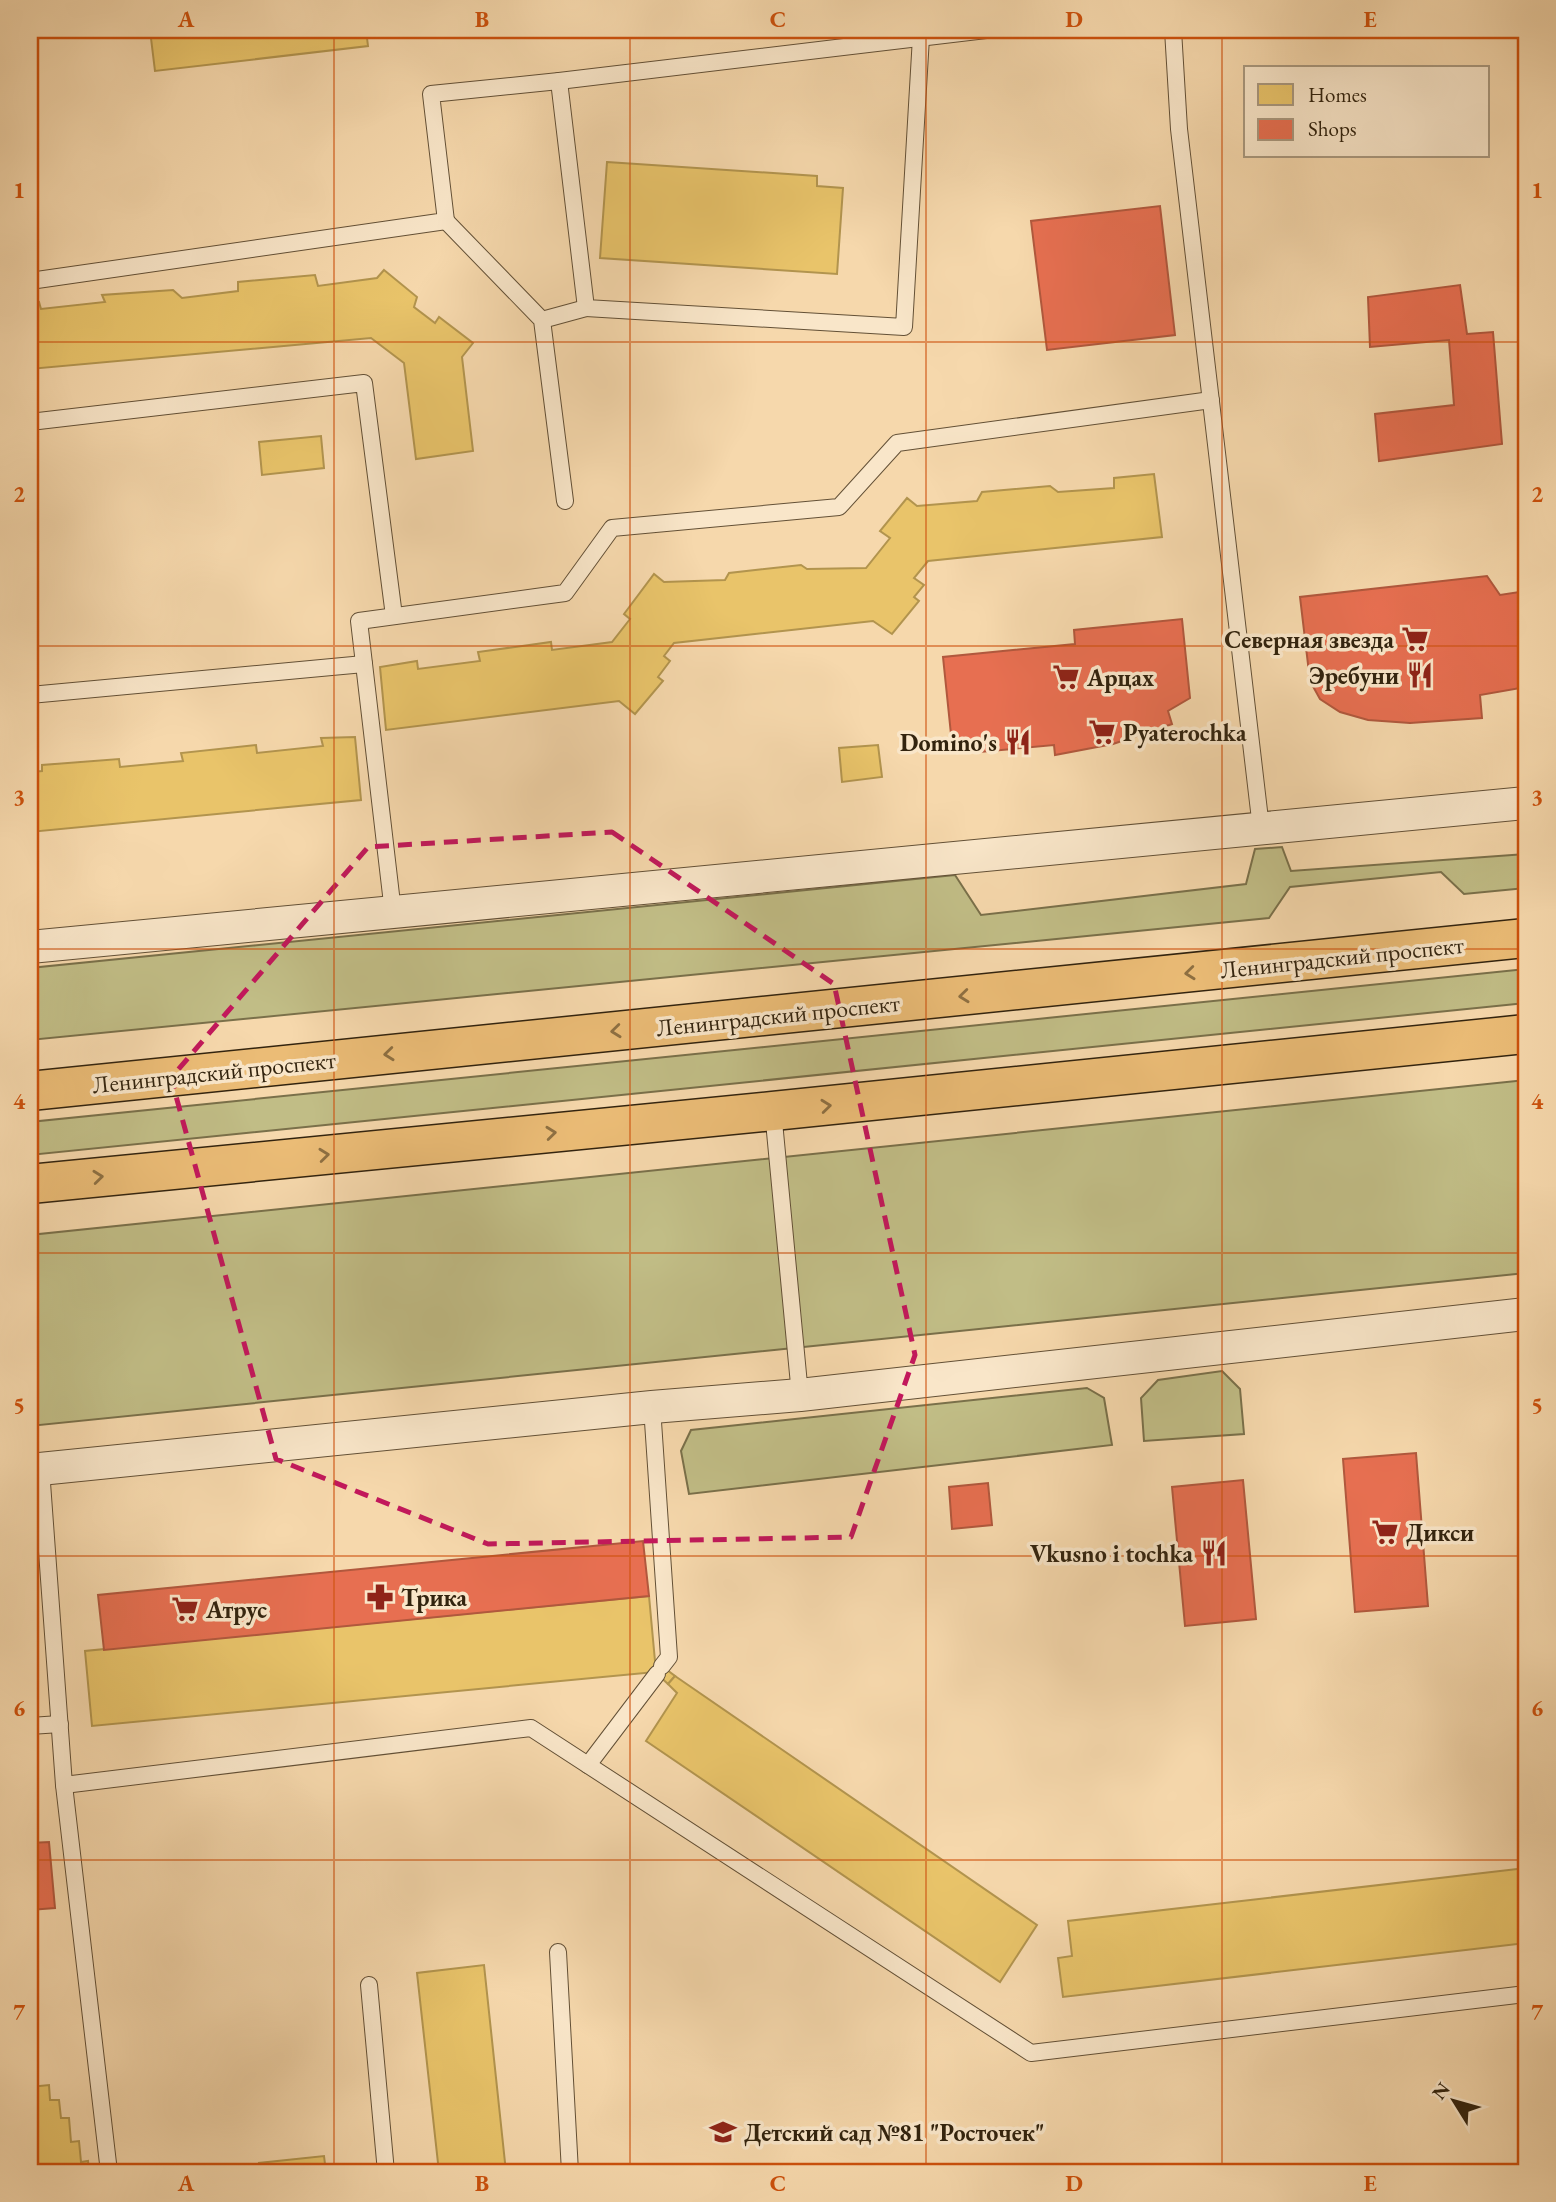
<svg xmlns="http://www.w3.org/2000/svg" width="1556" height="2202" font-family="'EB Garamond',serif">
  <rect width="100%" height="100%" fill="#f6d8ac"/>
  <filter id="stains"><feTurbulence type="fractalNoise" baseFrequency=".00286" numOctaves="4"/><feColorMatrix values="0 0 0 0 .2 0 0 0 0 .09 0 0 0 0 .02 0 0 0 .5 -.17"/></filter>
  <radialGradient id="worn" r=".72"><stop offset=".6" stop-color="#630" stop-opacity="0"/><stop offset="1" stop-color="#630" stop-opacity=".3"/></radialGradient>
  <!-- green -->
  <g fill="#c1bd86" stroke="#7a704a" stroke-width="2">
    <path d="M 1282,847 L 1291,871 L 1526,854 L 1526,888 L 1464,894 L 1441,872 L 1290,887 L 1269,918 L 30,1040 L 30,968 L 955,875 L 981,915 L 1246,884 L 1255,849 Z"/>
    <path d="M 1526,969 L 1526,1003 L 30,1155 L 30,1122 Z"/>
    <path d="M 1526,1080 L 1526,1273 L 30,1426 L 30,1235 Z"/>
    <path d="M 1222,1371 L 1240,1389 L 1244,1434 L 1144,1441 L 1141,1398 L 1158,1380 Z"/>
    <path d="M 1087,1388 L 1104,1398 L 1112,1445 L 689,1494 L 681,1451 L 691,1430 Z"/>
  </g>
  <!-- homes -->
  <g fill="#e9c46a" stroke="#b2944e" stroke-width="2">
    <path d="M 150,30 L 366,30 L 368,46 L 155,71 Z"/>
    <path d="M 607,162 L 817,176 L 817,186 L 843,188 L 837,274 L 600,258 Z"/>
    <path d="M 384,270 L 417,297 L 414,307 L 435,323 L 439,317 L 473,343 L 462,357 L 473,451 L 416,459 L 404,363 L 371,338 L 30,369 L 30,304 L 39,302 L 41,309 L 105,302 L 102,295 L 173,290 L 182,298 L 238,291 L 238,282 L 315,275 L 318,286 L 377,278 Z"/>
    <path d="M 321,436 L 324,468 L 262,475 L 259,442 Z"/>
    <path d="M 1154,474 L 1162,537 L 928,561 L 914,578 L 924,585 L 914,597 L 919,601 L 892,634 L 873,621 L 674,643 L 664,656 L 670,661 L 658,677 L 663,681 L 635,714 L 619,701 L 386,730 L 380,667 L 417,661 L 418,669 L 480,661 L 478,652 L 551,642 L 552,650 L 612,642 L 630,619 L 624,614 L 654,574 L 664,582 L 725,580 L 729,573 L 801,565 L 807,569 L 866,568 L 890,538 L 880,531 L 907,498 L 917,506 L 977,501 L 982,492 L 1050,486 L 1058,492 L 1114,488 L 1114,478 Z"/>
    <path d="M 355,737 L 361,800 L 30,832 L 30,772 L 42,771 L 42,765 L 119,759 L 120,767 L 183,761 L 181,753 L 256,745 L 257,753 L 323,746 L 321,738 Z"/>
    <path d="M 878,745 L 882,777 L 842,782 L 839,748 Z"/>
    <path d="M 649,1596 L 655,1661 L 675,1676 L 668,1684 L 655,1672 L 92,1726 L 85,1651 Z"/>
    <path d="M 675,1676 L 1037,1925 L 1000,1982 L 646,1741 L 677,1693 L 668,1684 Z"/>
    <path d="M 1526,1868 L 1526,1943 L 1063,1997 L 1058,1958 L 1072,1956 L 1068,1921 Z"/>
    <path d="M 484,1965 L 506,2172 L 439,2172 L 417,1973 Z"/>
    <path d="M 49,2085 L 50,2100 L 59,2100 L 61,2118 L 69,2118 L 71,2142 L 79,2141 L 81,2162 L 88,2161 L 89,2172 L 30,2172 L 30,2087 Z"/>
    <path d="M 324,2156 L 326,2172 L 260,2172 L 259,2163 Z"/>
  </g>
  <!-- shops -->
  <g fill="#e76f51" stroke="#b1583d" stroke-width="2">
    <path d="M 1160,206 L 1175,335 L 1047,350 L 1031,221 Z"/>
    <path d="M 1460,285 L 1467,334 L 1493,332 L 1502,444 L 1379,461 L 1375,414 L 1454,405 L 1449,340 L 1370,347 L 1368,297 Z"/>
    <path d="M 1487,576 L 1500,595 L 1526,591 L 1526,687 L 1480,695 L 1482,718 L 1410,723 L 1368,720 L 1340,712 L 1320,699 L 1310,681 L 1300,597 Z"/>
    <path d="M 1182,619 L 1190,698 L 1168,711 L 1172,724 L 1113,744 L 1055,755 L 1054,745 L 980,752 L 978,741 L 952,744 L 943,657 L 1075,644 L 1074,630 Z"/>
    <path d="M 1416,1453 L 1428,1606 L 1355,1612 L 1343,1459 Z"/>
    <path d="M 1243,1480 L 1256,1619 L 1185,1626 L 1172,1487 Z"/>
    <path d="M 988,1483 L 992,1525 L 952,1529 L 949,1487 Z"/>
    <path d="M 643,1541 L 649,1596 L 104,1650 L 98,1595 Z"/>
    <path d="M 49,1842 L 55,1908 L 30,1910 L 30,1843 Z"/>
  </g>
  <g fill="none" stroke-linecap="round" stroke-linejoin="round">
    <!-- lane casing -->
    <g stroke="#635036" stroke-width="18">
      <g id="lane">
        <path d="M 1173,30 L 1179,129 L 1261,828"/>
        <path d="M 559,81 L 586,308 L 904,327 L 921,37"/>
        <path d="M 446,221 L 542,320 L 565,501"/>
        <path d="M 30,281 L 446,221 L 431,94 L 559,81 L 986,30"/>
        <path d="M 542,320 L 586,308"/>
        <path d="M 30,422 L 364,383 L 394,616"/>
        <path d="M 30,695 L 364,664"/>
        <path d="M 393,912 L 359,621 L 565,593 L 612,528 L 839,507 L 897,443 L 1211,400"/>
        <path d="M 773,1111 L 800,1395"/>
        <path d="M 652,1407 L 669,1657 L 662,1666"/>
        <path d="M 41,1469 L 64,1785 L 531,1728 L 1031,2053 L 1526,1994"/>
        <path d="M 30,1726 L 60,1724"/>
        <path d="M 588,1765 L 657,1674"/>
        <path d="M 64,1785 L 109,2172"/>
        <path d="M 558,1952 L 570,2172"/>
        <path d="M 369,1985 L 386,2172"/>
      </g>
    </g>
    <!-- street casing -->
    <g stroke="#635036" stroke-width="34">
      <g id="street">
        <path d="M 30,947 L 1526,803"/>
        <path d="M 30,1470 L 652,1407 L 800,1395 L 1526,1314"/>
      </g>
    </g>
    <!-- primary casing -->
    <g stroke="#32230e" stroke-width="41">
      <g id="primary">
        <path d="M 30,1091 L 1526,938"/>
        <path d="M 30,1184 L 773,1111 L 1526,1034"/>
      </g>
    </g>
    <!-- lane -->
    <use href="#lane" stroke="#f9e6c9" stroke-width="16"/>
    <!-- street -->
    <use href="#street" stroke="#f9e6c9" stroke-width="32"/>
    <!-- primary -->
    <use href="#primary" stroke="#ebbc76" stroke-width="38"/>
  </g>
  <!-- one-way arrows -->
  <defs><path id="oneway-chevron" d="M-2-3.5L2.5 0L-2 3.5" fill="none" stroke-width="1.6" stroke-linecap="round" stroke-linejoin="round" transform="scale(1.75)"/></defs>
  <g stroke="#8e7042">
    <use href="#oneway-chevron" transform="translate(1190 973) rotate(174)"/>
    <use href="#oneway-chevron" transform="translate(964 996) rotate(174)"/>
    <use href="#oneway-chevron" transform="translate(616 1031) rotate(174)"/>
    <use href="#oneway-chevron" transform="translate(389 1054) rotate(174)"/>
    <use href="#oneway-chevron" transform="translate(826 1106) rotate(-6)"/>
    <use href="#oneway-chevron" transform="translate(551 1133) rotate(-6)"/>
    <use href="#oneway-chevron" transform="translate(324 1155) rotate(-6)"/>
    <use href="#oneway-chevron" transform="translate(98 1177) rotate(-6)"/>
  </g>
  <!-- marked area -->
  <path fill="none" stroke="#c2185b" stroke-width="5" stroke-dasharray="14 9" stroke-linejoin="round" d="M 612,832 L 834,984 L 915,1355 L 851,1537 L 488,1544 L 276,1459 L 171,1078 L 368,847 Z"/>
  <!-- grid -->
  <path fill="none" stroke="#cd510c" stroke-width="2" stroke-opacity="0.55" d="M 334,30 L 334,2172M 630,30 L 630,2172M 926,30 L 926,2172M 1222,30 L 1222,2172M 30,342 L 1526,342M 30,646 L 1526,646M 30,949 L 1526,949M 30,1253 L 1526,1253M 30,1556 L 1526,1556M 30,1860 L 1526,1860"/>
  <!-- icons -->
  <defs>
    <g id="supermarket-bare" transform="scale(2.1)"><path d="M-6-5.5h2.5l.6 2H6L4.5 2H-2.5L-4.4-4H-6ZM-1.5 3.2a1.3 1.3 0 1 0 .1 0ZM3 3.2a1.3 1.3 0 1 0 .1 0Z" fill="#8f2418" stroke="#f9e6c9" stroke-width="2.5" paint-order="stroke"/></g>
    <g id="restaurant-bare" transform="scale(2.1)"><path d="M-5-6h1v4h1v-4h1v4h1v-4h1v5L-1.5 .5V6h-2V.5L-5-1ZM5-6V6H3V1.5H1.5Q1.5-4 5-6Z" fill="#8f2418" stroke="#f9e6c9" stroke-width="2.5" paint-order="stroke"/></g>
    <g id="pharmacy-bare" transform="scale(2.1)"><path d="M-2-6h4v4h4v4h-4v4h-4v-4h-4v-4h4Z" fill="#8f2418" stroke="#f9e6c9" stroke-width="2.5" paint-order="stroke"/></g>
    <g id="school-bare" transform="scale(2.1)"><path d="M0-5L7-2L0 1L-7-2ZM-4 1L0 2.5L4 1V4Q0 6-4 4Z" fill="#8f2418" stroke="#f9e6c9" stroke-width="2.5" paint-order="stroke"/></g>
  </defs>
  <g fill-rule="evenodd">
    <use href="#supermarket-bare" x="1415" y="639"/>
    <use href="#restaurant-bare" x="1420" y="675"/>
    <use href="#supermarket-bare" x="1066" y="677"/>
    <use href="#supermarket-bare" x="1102" y="732"/>
    <use href="#restaurant-bare" x="1018" y="742"/>
    <use href="#supermarket-bare" x="1385" y="1532"/>
    <use href="#restaurant-bare" x="1214" y="1553"/>
    <use href="#pharmacy-bare" x="380" y="1597"/>
    <use href="#supermarket-bare" x="185" y="1609"/>
    <use href="#school-bare" x="723" y="2132"/>
  </g>
  <g text-anchor="middle" dominant-baseline="central" stroke-width="7" stroke-linejoin="round" paint-order="stroke">
    <!-- poi labels -->
    <g font-size="24" font-weight="bold" fill="#32230e" stroke="#f9e6c9" text-anchor="start">
      <text x="1394" y="639" text-anchor="end">Северная звезда</text>
      <text x="1399" y="675" text-anchor="end">Эребуни</text>
      <text x="1087" y="677">Арцах</text>
      <text x="1123" y="732">Pyaterochka</text>
      <text x="997" y="742" text-anchor="end">Domino's</text>
      <text x="1406" y="1532">Дикси</text>
      <text x="1193" y="1553" text-anchor="end">Vkusno i tochka</text>
      <text x="401" y="1597">Трика</text>
      <text x="206" y="1609">Атрус</text>
      <text x="744" y="2132">Детский сад №81 "Росточек"</text>
    </g>
    <!-- street labels -->
    <g font-size="24" fill="#32230e" stroke="#f9e6c9">
      <text transform="translate(1342 957) rotate(-6)">Ленинградский проспект</text>
      <text transform="translate(778 1015) rotate(-6)">Ленинградский проспект</text>
      <text transform="translate(214 1072) rotate(-6)">Ленинградский проспект</text>
    </g>
  </g>
  <!-- margin -->
  <rect width="1556" height="2202" fill="none" stroke="#f6d8ac" stroke-width="77"/>
  <!-- legend -->
  <rect x="1244" y="66" width="245" height="91" fill="#f9e6c9" stroke="#a9987e" stroke-width="2"/>
  <rect x="1258" y="84" width="35" height="21" fill="#e9c46a" stroke="#a9987e" stroke-width="2"/>
  <text x="1308" y="102" font-size="21" fill="#32230e">Homes</text>
  <rect x="1258" y="119" width="35" height="21" fill="#e76f51" stroke="#a9987e" stroke-width="2"/>
  <text x="1308" y="136" font-size="21" fill="#32230e">Shops</text>
  <!-- north arrow -->
  <g transform="translate(1454 2101) rotate(307)" stroke="#f9e6c9" stroke-width="5" paint-order="stroke">
  <path d="M0-5L12 26L0 18L-12 26Z" fill="#32230e"/>
  <text y="-10" font-size="19" font-weight="bold" text-anchor="middle" fill="#32230e">N</text>
  </g>
  <rect x="38" y="38" width="1480" height="2126" fill="none" stroke="#cd510c" stroke-width="2.5"/>
  <g font-size="23" text-anchor="middle" font-weight="bold" fill="#cd510c">
    <text x="186" y="27">A</text>
    <text x="482" y="27">B</text>
    <text x="778" y="27">C</text>
    <text x="1074" y="27">D</text>
    <text x="1370" y="27">E</text>
    <text x="19" y="198">1</text>
    <text x="1537" y="198">1</text>
    <text x="19" y="502">2</text>
    <text x="1537" y="502">2</text>
    <text x="19" y="805">3</text>
    <text x="1537" y="805">3</text>
    <text x="19" y="1109">4</text>
    <text x="1537" y="1109">4</text>
    <text x="19" y="1413">5</text>
    <text x="1537" y="1413">5</text>
    <text x="19" y="1716">6</text>
    <text x="1537" y="1716">6</text>
    <text x="19" y="2020">7</text>
    <text x="1537" y="2020">7</text>
    <text x="186" y="2191">A</text>
    <text x="482" y="2191">B</text>
    <text x="778" y="2191">C</text>
    <text x="1074" y="2191">D</text>
    <text x="1370" y="2191">E</text>
  </g>
  <rect width="100%" height="100%" filter="url(#stains)"/>
  <rect width="100%" height="100%" fill="url(#worn)"/>
</svg>
